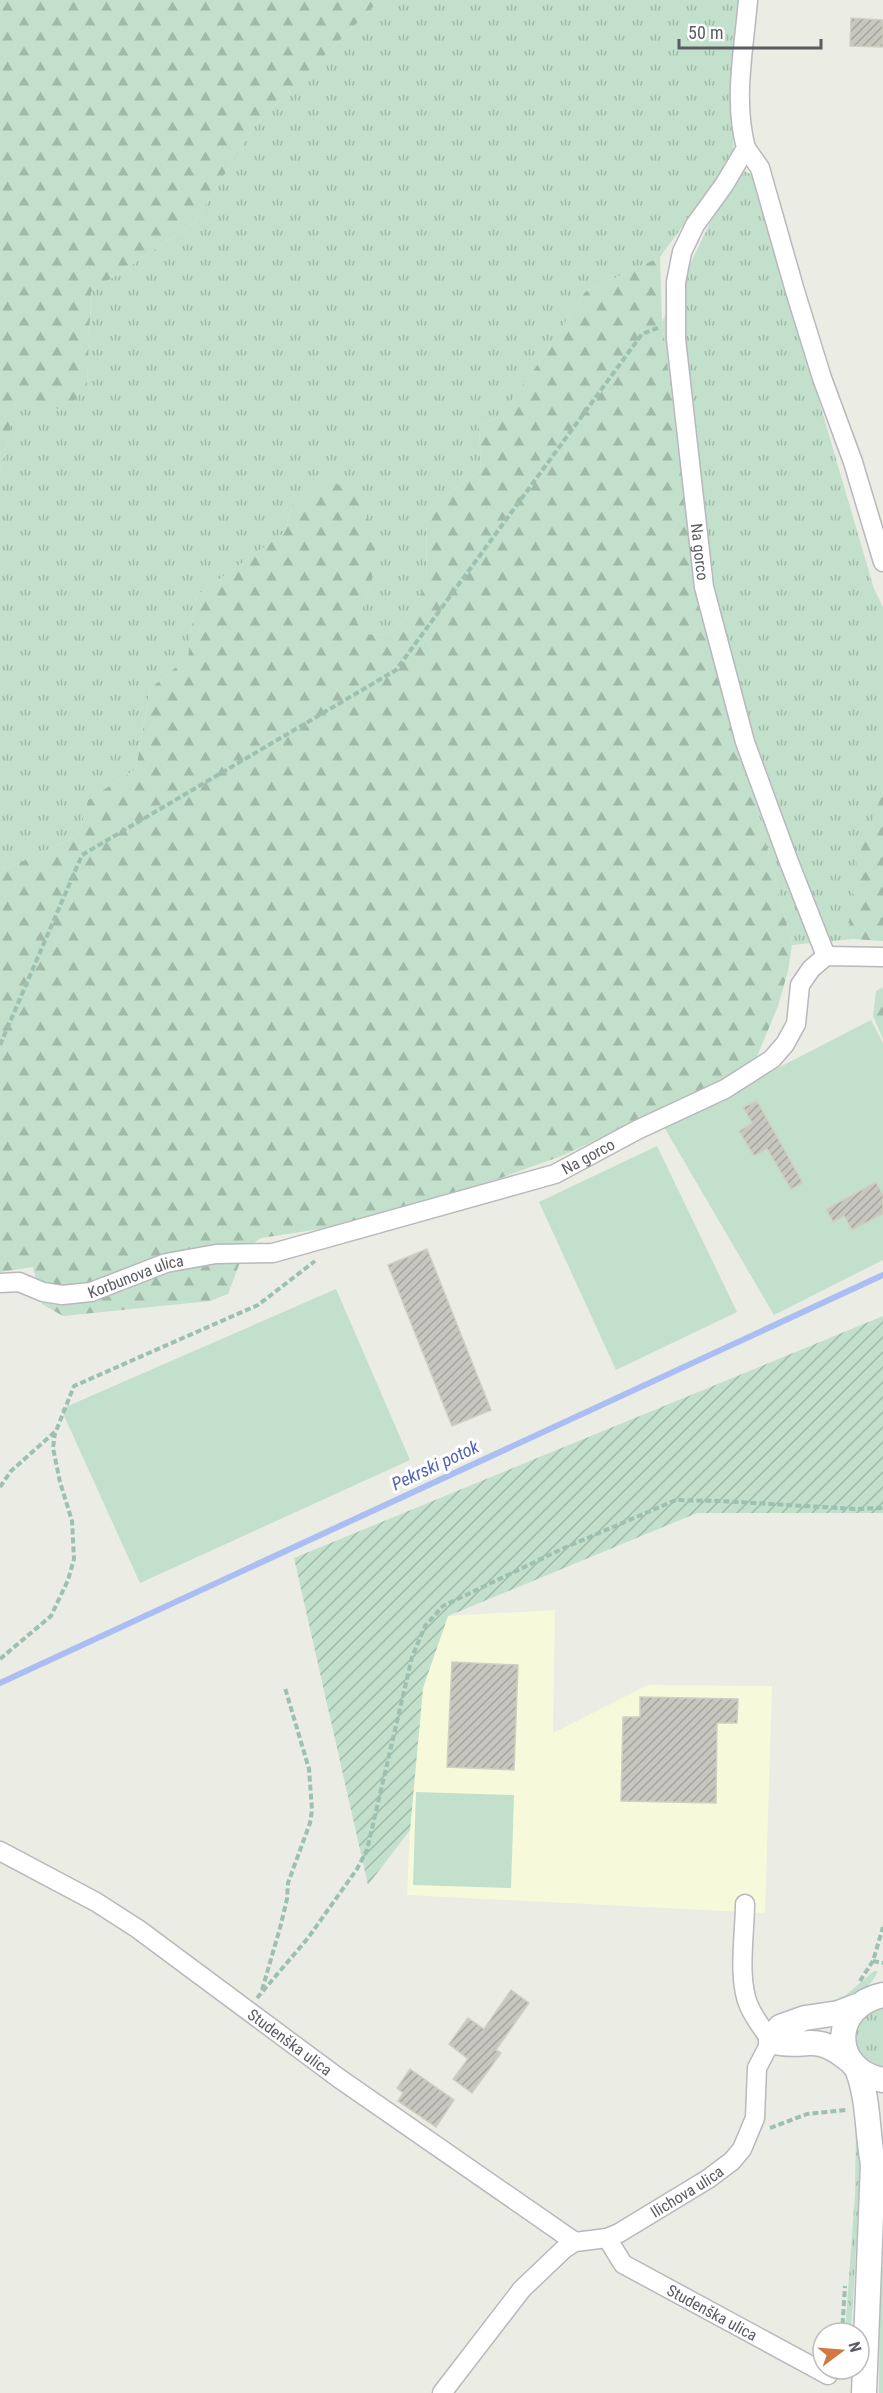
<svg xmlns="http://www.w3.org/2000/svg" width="883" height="2393" font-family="'Roboto Condensed',sans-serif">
  <defs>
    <pattern id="grass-tufts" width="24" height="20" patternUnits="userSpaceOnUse" patternTransform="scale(1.5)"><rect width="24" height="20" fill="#c2e0cb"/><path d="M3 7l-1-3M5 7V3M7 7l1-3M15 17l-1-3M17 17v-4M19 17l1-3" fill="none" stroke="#a1b9a8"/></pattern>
    <pattern id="forest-firs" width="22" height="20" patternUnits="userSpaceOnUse" patternTransform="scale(1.5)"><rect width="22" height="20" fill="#c2e0cb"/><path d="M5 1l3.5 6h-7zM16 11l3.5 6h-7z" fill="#a1b9a8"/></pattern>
    <pattern id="garden-furrows" width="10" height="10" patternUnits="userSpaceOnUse" patternTransform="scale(1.5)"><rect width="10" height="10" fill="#c2e0cb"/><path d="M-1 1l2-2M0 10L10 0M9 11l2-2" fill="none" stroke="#a1b9a8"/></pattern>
    <pattern id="building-hatch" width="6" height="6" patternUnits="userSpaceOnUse" patternTransform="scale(1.5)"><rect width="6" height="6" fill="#c7c7bf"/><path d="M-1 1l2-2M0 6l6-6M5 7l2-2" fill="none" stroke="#a5a59f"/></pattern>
  </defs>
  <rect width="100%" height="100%" fill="#ebece3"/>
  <!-- commercial -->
  <path fill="#f7f9db" d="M 555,1610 L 553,1733 L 648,1685 L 772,1686 L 765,1913 L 407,1895 L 410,1830 L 423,1688 L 448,1616 Z"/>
  <!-- grass -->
  <g fill="url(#grass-tufts)">
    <path d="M 380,0 L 740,0 L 731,105 L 734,156 L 660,257 L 585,292 L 543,357 L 499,418 L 479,425 L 481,470 L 427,509 L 426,586 L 397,629 L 380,635 L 366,634 L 357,623 L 371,583 L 294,500 L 284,533 L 196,596 L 188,657 L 150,689 L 136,769 L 88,800 L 79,835 L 8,868 L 0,867 L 0,474 L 18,393 L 87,387 L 91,292 L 194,223 L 256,124 Z"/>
    <path d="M 744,171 L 753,175 L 874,589 L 883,607 L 883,792 L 875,814 L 849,922 L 853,939 L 792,945 L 702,593 L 680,462 L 662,322 L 710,223 Z"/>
    <path d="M 874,1971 L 878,1971 C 867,1994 848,1999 824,2004 L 846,1995 Z"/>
    <path d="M 883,2008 L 883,2066 C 846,2058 848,2018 883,2008 Z"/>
    <path d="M 856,2125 L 863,2131 L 851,2333 L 845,2333 L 855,2194 Z"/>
    <path d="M 883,2267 L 883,2393 L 879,2393 L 880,2268 Z"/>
  </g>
  <!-- forest -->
  <g fill="url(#forest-firs)">
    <path d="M 0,0 L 380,0 L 256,124 L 194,223 L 91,292 L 87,387 L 64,411 L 18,394 L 0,474 Z"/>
    <path d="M 660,257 L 662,322 L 680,462 L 702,593 L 792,945 L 788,971 L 778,1006 L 756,1059 L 730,1077 L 564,1155 L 498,1179 L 347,1225 L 261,1238 L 245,1249 L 228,1294 L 210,1301 L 63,1316 L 42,1304 L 33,1267 L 0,1272 L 0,867 L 8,868 L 79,835 L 88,800 L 136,769 L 150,689 L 188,657 L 196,596 L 284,533 L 294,500 L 330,479 L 358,498 L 377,537 L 371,583 L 357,623 L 366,634 L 380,635 L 397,629 L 426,586 L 427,509 L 481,470 L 479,425 L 499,418 L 543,357 L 585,292 Z"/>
    <path d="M 883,792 L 883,941 L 853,939 L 849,922 L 857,860 Z"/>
    <path d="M 883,987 L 883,1039 L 873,1016 L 876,991 Z"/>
  </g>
  <!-- park -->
  <g fill="#c2e0cb">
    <path d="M 871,1020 L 883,1043 L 883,1260 L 774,1315 L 664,1127 Z"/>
    <path d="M 657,1146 L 737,1312 L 616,1370 L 539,1202 Z"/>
    <path d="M 336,1289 L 410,1460 L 140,1583 L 61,1409 Z"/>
    <path d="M 416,1792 L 514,1795 L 511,1888 L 413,1885 Z"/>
  </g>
  <!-- garden -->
  <path fill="url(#garden-furrows)" d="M 883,1316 L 883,1513 L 697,1513 L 448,1616 L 423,1688 L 410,1830 L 368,1885 L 294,1558 Z"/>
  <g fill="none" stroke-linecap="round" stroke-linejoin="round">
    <!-- stream -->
    <path stroke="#abbef4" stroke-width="6" d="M 0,1683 L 883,1275"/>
  </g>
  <!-- building -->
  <g fill="url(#building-hatch)" stroke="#d0cfc2" stroke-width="1.5">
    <path d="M 851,18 L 883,20 L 883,47 L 850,46 Z"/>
    <path d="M 757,1101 L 803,1183 L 791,1189 L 767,1149 L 754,1156 L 739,1131 L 752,1123 L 743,1107 Z"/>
    <path d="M 876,1182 L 883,1195 L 883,1214 L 852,1230 L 844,1216 L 833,1222 L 826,1209 Z"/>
    <path d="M 427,1249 L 491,1410 L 452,1426 L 388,1265 Z"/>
    <path d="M 452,1662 L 518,1665 L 514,1770 L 447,1767 Z"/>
    <path d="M 640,1697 L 738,1699 L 737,1723 L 717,1723 L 716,1803 L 621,1801 L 623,1717 L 640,1717 Z"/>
    <path d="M 511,1990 L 529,2003 L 496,2050 L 501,2053 L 472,2093 L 453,2079 L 468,2059 L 449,2044 L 468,2018 L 484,2029 Z"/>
    <path d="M 410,2069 L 454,2100 L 436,2127 L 398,2101 L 403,2093 L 397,2088 Z"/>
  </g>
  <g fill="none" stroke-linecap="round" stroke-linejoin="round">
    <!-- street casing -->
    <g stroke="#b8b8bd" stroke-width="21">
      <g id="street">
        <path id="s1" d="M 748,0 C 744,49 733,100 746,148 L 724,185 L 695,225 L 682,252 L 676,282 L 676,339 L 704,587 L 745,742 L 789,862 L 826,956"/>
        <path d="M 746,148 L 760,168 L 795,291 L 822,378 L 853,462 L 883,562"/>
        <path id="s2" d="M 0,1283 L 19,1282 L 43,1292 L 62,1295 L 91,1292 L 166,1263 L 216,1254 L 273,1253 L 555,1174 L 637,1130 L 725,1089 L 772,1059 L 785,1044 L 796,1024 L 800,985 L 811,969 L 826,956 L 883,957"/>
        <path id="s3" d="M 0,1851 L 96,1902 L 138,1929 L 340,2079 L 575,2242"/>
        <path id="s4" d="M 607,2238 L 623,2264 L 828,2375"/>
        <path id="s5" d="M 442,2393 L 522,2289 L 564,2249 L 575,2242 L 607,2238 L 619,2233 L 708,2179 L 732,2161 L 742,2149 L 755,2118 L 757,2068 L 771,2041 C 764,2030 754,2018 749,2006 C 737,1979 745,1933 745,1904"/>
      </g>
    </g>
    <!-- secondary casing -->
    <g stroke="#b8b9bf" stroke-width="27">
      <g id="secondary">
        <path d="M 883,1995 C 830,2006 830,2070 883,2080"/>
        <path d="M 849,2060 C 813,2030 806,2051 771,2041 L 780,2027 L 805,2018 L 839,2013 L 857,2006"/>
        <path d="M 858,2071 C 869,2101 867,2133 873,2164 L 864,2393"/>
      </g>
    </g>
    <!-- path -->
    <g stroke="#9cc0b1" stroke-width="4" stroke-dasharray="6 3" stroke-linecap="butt">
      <path d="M 0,1045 L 82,855 L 396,670 L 642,334 L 660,327"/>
      <path d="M 0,1487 L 11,1471 L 56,1431 L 74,1386 L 258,1305 L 315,1261"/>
      <path d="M 0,1659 L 51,1616 L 68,1580 L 74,1559 L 72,1521 L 60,1482 L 53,1448 L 55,1433"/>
      <path d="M 873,1961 L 883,1963"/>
      <path d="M 860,1981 L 873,1961 L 883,1927"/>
      <path d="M 262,1990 L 280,1928 L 287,1899 L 288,1883 L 310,1823 L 312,1810 L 309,1769 L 285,1688"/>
      <path d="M 257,1998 L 308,1938 L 357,1869 L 367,1850 L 412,1657 L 425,1626 L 443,1606 L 564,1548 L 676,1500 L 720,1501 L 856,1509 L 883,1508"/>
      <path d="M 770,2128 L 807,2114 L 846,2110"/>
      <path d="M 842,2333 L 845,2286"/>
    </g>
    <!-- street -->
    <use href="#street" stroke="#fff" stroke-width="18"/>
    <!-- secondary -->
    <use href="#secondary" stroke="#fff" stroke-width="24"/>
  </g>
  <g text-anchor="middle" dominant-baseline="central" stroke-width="6" stroke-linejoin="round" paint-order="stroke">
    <!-- street labels -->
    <g font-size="16" fill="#5b5c62" stroke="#fff">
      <text stroke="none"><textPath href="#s1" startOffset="573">Na gorco</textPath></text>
      <text stroke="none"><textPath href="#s2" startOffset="612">Na gorco</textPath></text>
      <text stroke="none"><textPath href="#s2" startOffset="141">Korbunova ulica</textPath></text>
      <text stroke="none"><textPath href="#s3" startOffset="348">Studenška ulica</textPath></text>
      <text stroke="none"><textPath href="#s5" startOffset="327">Ilichova ulica</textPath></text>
      <text stroke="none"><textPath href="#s4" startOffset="132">Studenška ulica</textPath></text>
    </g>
    <!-- water labels -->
    <g font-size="18" font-style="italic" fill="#5164b3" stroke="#fff">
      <text transform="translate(435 1465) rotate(-25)">Pekrski potok</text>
    </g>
  </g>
  <!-- north arrow -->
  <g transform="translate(841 2351) rotate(74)"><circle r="28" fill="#ffffff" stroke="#bdbec0" stroke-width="1.5"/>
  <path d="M0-4.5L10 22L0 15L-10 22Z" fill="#d37842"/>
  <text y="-9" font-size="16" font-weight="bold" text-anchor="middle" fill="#5b5c62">N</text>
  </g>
  <!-- scale -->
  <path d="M679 39v9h142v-9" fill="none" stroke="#5b5c62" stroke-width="3"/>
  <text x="688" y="39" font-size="18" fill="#5b5c62" stroke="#ffffff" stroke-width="4.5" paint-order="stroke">50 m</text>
</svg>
